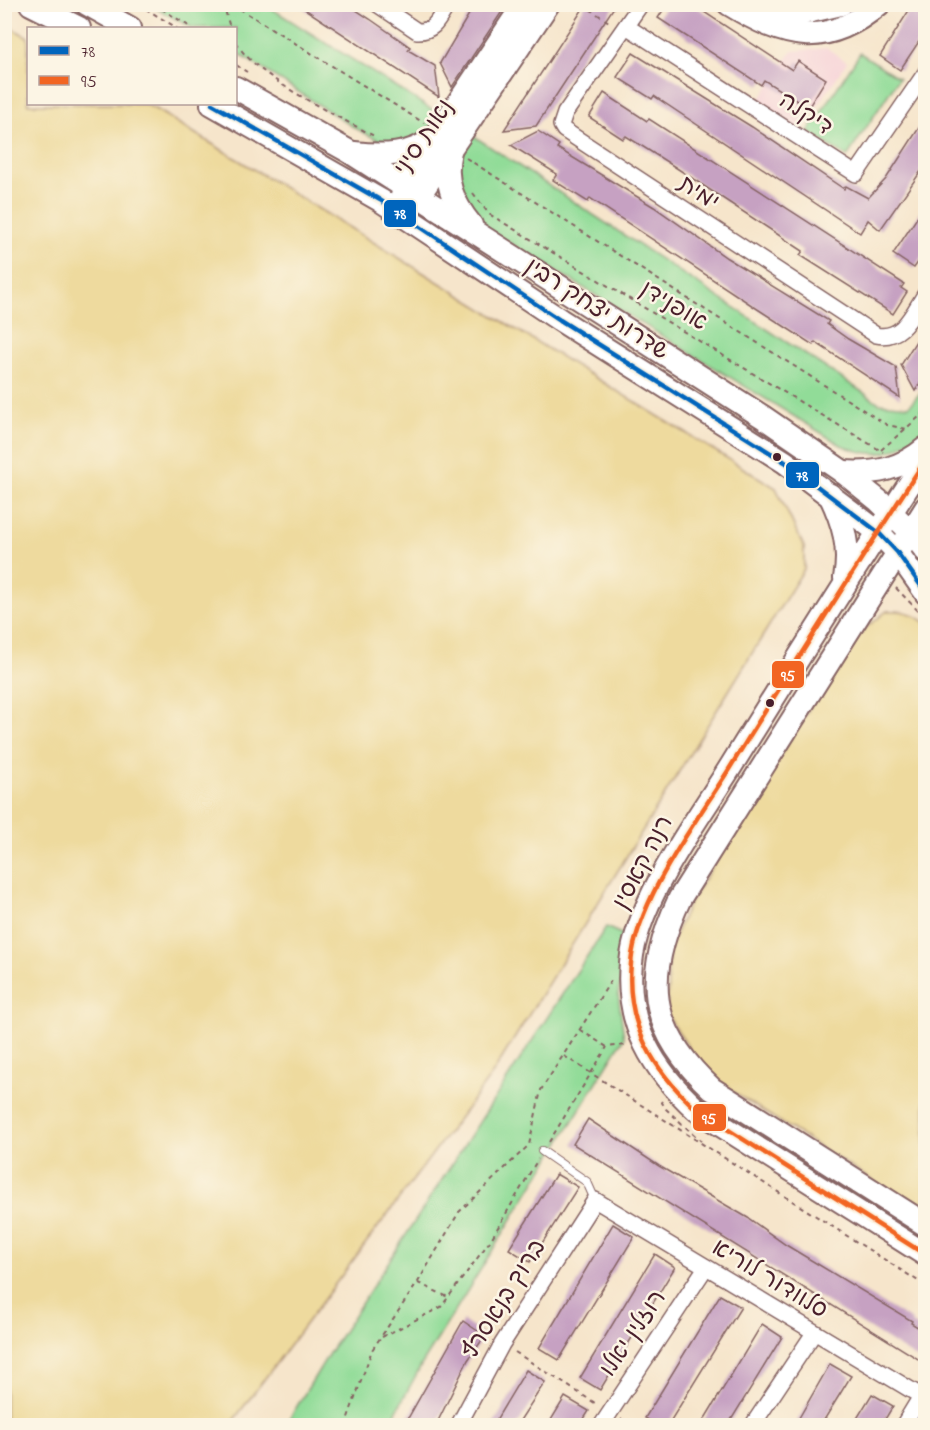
<svg xmlns="http://www.w3.org/2000/svg" width="930" height="1430" font-family="'Indie Flower','Playpen Sans Hebrew',sans-serif">
  <rect width="100%" height="100%" fill="#fcf5e5"/>
  <filter id="ink" filterUnits="userSpaceOnUse"><feTurbulence type="fractalNoise" baseFrequency=".0167" numOctaves="2"/><feDisplacementMap in="SourceGraphic" scale="12" xChannelSelector="R" yChannelSelector="G"/><feConvolveMatrix kernelMatrix="1 2 1 2 8 2 1 2 1" color-interpolation-filters="sRGB"/></filter>
  <filter id="wash" filterUnits="userSpaceOnUse"><feTurbulence type="fractalNoise" baseFrequency=".008" numOctaves="4" result="noise"/><feDisplacementMap in="SourceGraphic" scale="24" xChannelSelector="R" yChannelSelector="G"/><feGaussianBlur stdDeviation="1.35" result="paint"/><feColorMatrix in="noise" values="0 0 0 0 0 0 0 0 0 0 0 0 0 0 0 0 0 1.4 0 .05"/><feComposite in="paint" operator="in"/></filter>
  <g filter="url(#wash)">
    <rect width="100%" height="100%" fill="#f6e5cb"/>
    <!-- built -->
    <path fill="#f6cfd7" d="M 827,48 L 847,62 L 801,131 L 758,102 L 792,51 Z"/>
    <!-- green -->
    <g fill="#91dc98" stroke="#6e7e62" stroke-width="1.5">
      <path d="M 149,5 L 266,5 L 442,116 L 416,140 L 388,145 L 355,128 L 236,52 L 236,28 L 193,28 Z"/>
      <path d="M 860,53 L 899,78 L 847,157 L 808,132 Z"/>
      <path d="M 469,133 L 879,403 L 909,406 L 925,387 L 925,428 C 896,454 878,461 841,445 L 484,227 L 471,215 L 452,168 Z"/>
      <path d="M 606,927 L 632,939 L 618,993 L 624,1038 L 422,1364 L 389,1425 L 285,1426 L 328,1355 Z"/>
    </g>
    <!-- sand -->
    <g fill="#eeda9e" stroke="#9c7c64" stroke-width="1.5">
      <path d="M 4,24 L 28,37 L 28,104 L 145,104 L 155,109 L 776,488 L 804,547 L 804,569 L 493,1073 L 230,1425 L 5,1425 Z"/>
      <path d="M 887,611 C 904,610 913,613 926,623 L 925,1214 L 722,1085 L 700,1065 L 667,1015 L 669,948 L 689,904 L 852,639 Z"/>
    </g>
    <g id="blocks">
      <!-- building -->
      <g fill="#c6a1c2">
        <path d="M 297,4 L 347,4 L 370,19 L 410,47 L 408,50 L 435,66 L 439,97 Z"/>
        <path d="M 475,4 L 507,4 L 452,87 L 440,63 Z"/>
        <path d="M 586,4 L 616,4 L 536,126 L 504,130 Z"/>
        <path d="M 667,4 L 692,4 L 792,70 L 798,61 L 826,79 L 808,108 L 764,80 L 761,85 L 658,18 Z"/>
        <path d="M 913,4 L 926,4 L 926,31 L 900,70 L 880,56 Z"/>
        <path d="M 633,53 L 752,127 L 844,189 L 846,186 L 868,198 L 886,179 L 926,117 L 926,164 L 880,230 L 868,220 L 860,233 L 654,96 L 652,99 L 617,77 Z"/>
        <path d="M 604,93 L 647,121 L 649,119 L 904,284 L 901,288 L 907,292 L 893,314 L 800,255 L 803,251 L 675,167 L 626,136 L 623,139 L 589,117 Z"/>
        <path d="M 538,131 L 559,145 L 557,148 L 654,207 L 727,258 L 829,321 L 827,324 L 848,339 L 896,367 L 900,398 L 815,342 L 813,345 L 756,308 L 590,198 L 588,202 L 553,180 L 557,174 L 511,145 Z"/>
        <path d="M 926,204 L 926,251 L 914,268 L 893,254 Z"/>
        <path d="M 926,325 L 926,374 L 915,391 L 901,365 Z"/>
        <path d="M 588,1119 L 659,1166 L 748,1218 L 786,1245 L 912,1321 L 911,1323 L 926,1332 L 926,1364 L 573,1144 Z"/>
        <path d="M 556,1174 L 578,1187 L 530,1262 L 509,1249 Z"/>
        <path d="M 613,1224 L 634,1237 L 559,1360 L 539,1348 Z"/>
        <path d="M 655,1254 L 675,1267 L 600,1390 L 580,1378 Z"/>
        <path d="M 720,1295 L 741,1307 L 668,1425 L 658,1425 L 645,1418 Z"/>
        <path d="M 463,1321 L 485,1336 L 468,1360 L 436,1425 L 412,1425 L 406,1422 Z"/>
        <path d="M 762,1324 L 782,1337 L 728,1425 L 701,1425 Z"/>
        <path d="M 830,1364 L 851,1376 L 821,1425 L 795,1425 Z"/>
        <path d="M 526,1370 L 545,1382 L 517,1425 L 493,1425 Z"/>
        <path d="M 872,1394 L 893,1406 L 887,1416 L 881,1425 L 853,1425 Z"/>
        <path d="M 565,1397 L 589,1411 L 580,1425 L 548,1425 Z"/>
      </g>
    </g>
  </g>
  <g filter="url(#ink)">
    <use href="#blocks" fill-opacity="0" stroke="#866463" stroke-width="1.5"/>
    <g fill="none" stroke-linecap="round" stroke-linejoin="round">
      <!-- lane casing -->
      <g stroke="#866463" stroke-width="10">
        <path id="lane" d="M 542,1151 L 587,1182 L 595,1200"/>
      </g>
      <!-- street casing -->
      <g stroke="#866463" stroke-width="18">
        <g id="street">
          <path d="M 377,4 L 417,31 C 435,32 439,18 448,4"/>
          <path d="M 641,4 L 565,113 L 561,125 L 564,130 L 876,335 C 903,341 913,312 926,293"/>
          <path d="M 626,26 L 856,174 L 926,72"/>
          <path d="M 458,1426 L 502,1344 L 595,1200 L 926,1399"/>
          <path d="M 601,1426 L 706,1267"/>
          <path d="M 752,1426 L 814,1333"/>
          <path d="M 903,1426 L 920,1398"/>
        </g>
      </g>
      <!-- secondary casing -->
      <g stroke="#866463" stroke-width="26">
        <g id="secondary">
          <path d="M 31,4 L 79,28"/>
          <path d="M 87,4 L 130,28"/>
          <path d="M 729,4 C 785,38 825,50 879,4"/>
          <path d="M 752,7 L 794,15 L 841,4"/>
          <path d="M 236,88 L 350,152 L 763,417 L 843,472 L 879,501 L 911,532 L 926,551"/>
          <path d="M 212,104 L 380,200 L 560,320 L 785,462 L 878,532 L 897,552 L 926,593"/>
          <path d="M 450,151 C 443,180 453,203 471,225"/>
          <path d="M 354,153 C 380,156 413,157 434,137"/>
          <path d="M 401,201 L 404,187 L 416,166 L 524,4"/>
          <path d="M 407,207 L 418,197 L 548,4"/>
          <path d="M 926,459 C 859,561 795,663 731,766 C 697,821 637,899 631,963 C 625,1024 653,1070 697,1110 L 926,1255"/>
          <path d="M 843,472 C 875,474 900,470 926,448"/>
          <path d="M 830,495 C 843,522 851,548 845,578"/>
          <path d="M 926,508 L 680,898 C 643,977 647,1029 712,1089 L 926,1225"/>
        </g>
      </g>
      <!-- path -->
      <g stroke="#866463" stroke-width="2" stroke-dasharray="4.5 4.5" stroke-linecap="butt">
        <path d="M 138,4 L 177,28"/>
        <path d="M 154,4 L 192,28"/>
        <path d="M 221,4 L 225,10 L 230,28"/>
        <path d="M 232,4 L 424,123"/>
        <path d="M 582,4 L 609,22"/>
        <path d="M 236,43 C 260,80 334,114 374,136"/>
        <path d="M 236,65 L 247,72"/>
        <path d="M 466,158 L 887,425 L 907,429"/>
        <path d="M 473,193 L 489,214 L 883,452"/>
        <path d="M 881,450 L 926,411"/>
        <path d="M 896,588 L 926,619"/>
        <path d="M 580,1030 L 607,1047 L 626,1045"/>
        <path d="M 564,1056 L 926,1286"/>
        <path d="M 661,1101 L 666,1109 L 701,1141"/>
        <path d="M 549,1142 L 607,1047"/>
        <path d="M 418,1283 L 448,1297"/>
        <path d="M 382,1337 L 441,1307 L 490,1241 L 538,1159"/>
        <path d="M 515,1352 L 598,1405"/>
        <path d="M 621,1419 L 631,1426"/>
        <path d="M 345,1426 L 372,1350 L 418,1282 L 459,1212 L 529,1145 L 541,1090 L 612,979"/>
      </g>
      <!-- lane -->
      <use href="#lane" stroke="#fff" stroke-width="8"/>
      <!-- street -->
      <use href="#street" stroke="#fff" stroke-width="15"/>
      <!-- secondary -->
      <use href="#secondary" stroke="#fff" stroke-width="22"/>
      <!-- bus-1 casing -->
      <g stroke="#fcf5e5" stroke-width="9">
        <path id="bus-1" d="M 212,104 L 380,200 L 560,320 L 785,462 L 878,532 L 897,552 L 926,593"/>
      </g>
      <!-- bus-2 casing -->
      <g stroke="#fcf5e5" stroke-width="9">
        <path id="bus-2" d="M 926,459 C 859,561 795,663 731,766 C 697,821 637,899 631,963 C 625,1024 653,1070 697,1110 L 926,1255"/>
      </g>
      <!-- bus-1 -->
      <use href="#bus-1" stroke="#0065bd" stroke-width="4.5"/>
      <!-- bus-2 -->
      <use href="#bus-2" stroke="#f26522" stroke-width="4.5"/>
    </g>
  </g>
  <!-- markers -->
  <g fill="#4a1f2b" stroke="#fcf5e5" stroke-width="2">
    <circle cx="777" cy="457" r="5"/>
    <circle cx="770" cy="703" r="5"/>
  </g>
  <g text-anchor="middle" dominant-baseline="central" stroke-width="5" stroke-linejoin="round" paint-order="stroke">
    <!-- street labels -->
    <g font-size="24" fill="#4a1f2b" stroke="#fcf5e5">
      <text transform="translate(805 115) rotate(33)">דיקלה</text>
      <text transform="translate(425 138) rotate(-56)">נאות סיני</text>
      <text transform="translate(698 194) rotate(33)">ימית</text>
      <text transform="translate(673 307) rotate(31)">אופנידן</text>
      <text transform="translate(596 310) rotate(33)">שדרות יצחק רבין</text>
      <text transform="translate(644 863) rotate(-62)">רנה קאסין</text>
      <text transform="translate(769 1280) rotate(31)">סלוודור לוריא</text>
      <text transform="translate(505 1300) rotate(-58)">ברוך בנאסרף</text>
      <text transform="translate(634 1334) rotate(-56)">רוזלין יאלו</text>
    </g>
  </g>
  <g stroke="#fcf5e5" stroke-width="2">
    <rect x="383" y="199" width="34" height="29" rx="6" fill="#0065bd"/>
    <rect x="785" y="461" width="35" height="28" rx="6" fill="#0065bd"/>
    <rect x="771" y="660" width="34" height="29" rx="6" fill="#f26522"/>
    <rect x="692" y="1103" width="35" height="29" rx="6" fill="#f26522"/>
  </g>
  <g font-size="16" text-anchor="middle" font-weight="bold" fill="#fff">
    <text x="400" y="219">78</text>
    <text x="802" y="481">78</text>
    <text x="788" y="681">95</text>
    <text x="709" y="1124">95</text>
  </g>
  <!-- margin -->
  <rect width="930" height="1430" fill="none" stroke="#fcf5e5" stroke-width="24"/>
  <!-- legend -->
  <rect x="27" y="27" width="210" height="78" fill="#fcf5e5" stroke="#b59f9b" stroke-width="1.5"/>
  <rect x="39" y="46" width="30" height="9" fill="#0065bd" stroke="#b59f9b" stroke-width="1.5"/>
  <text x="81" y="57" font-size="18" fill="#4a1f2b">78</text>
  <rect x="39" y="76" width="30" height="9" fill="#f26522" stroke="#b59f9b" stroke-width="1.5"/>
  <text x="81" y="87" font-size="18" fill="#4a1f2b">95</text>
</svg>
